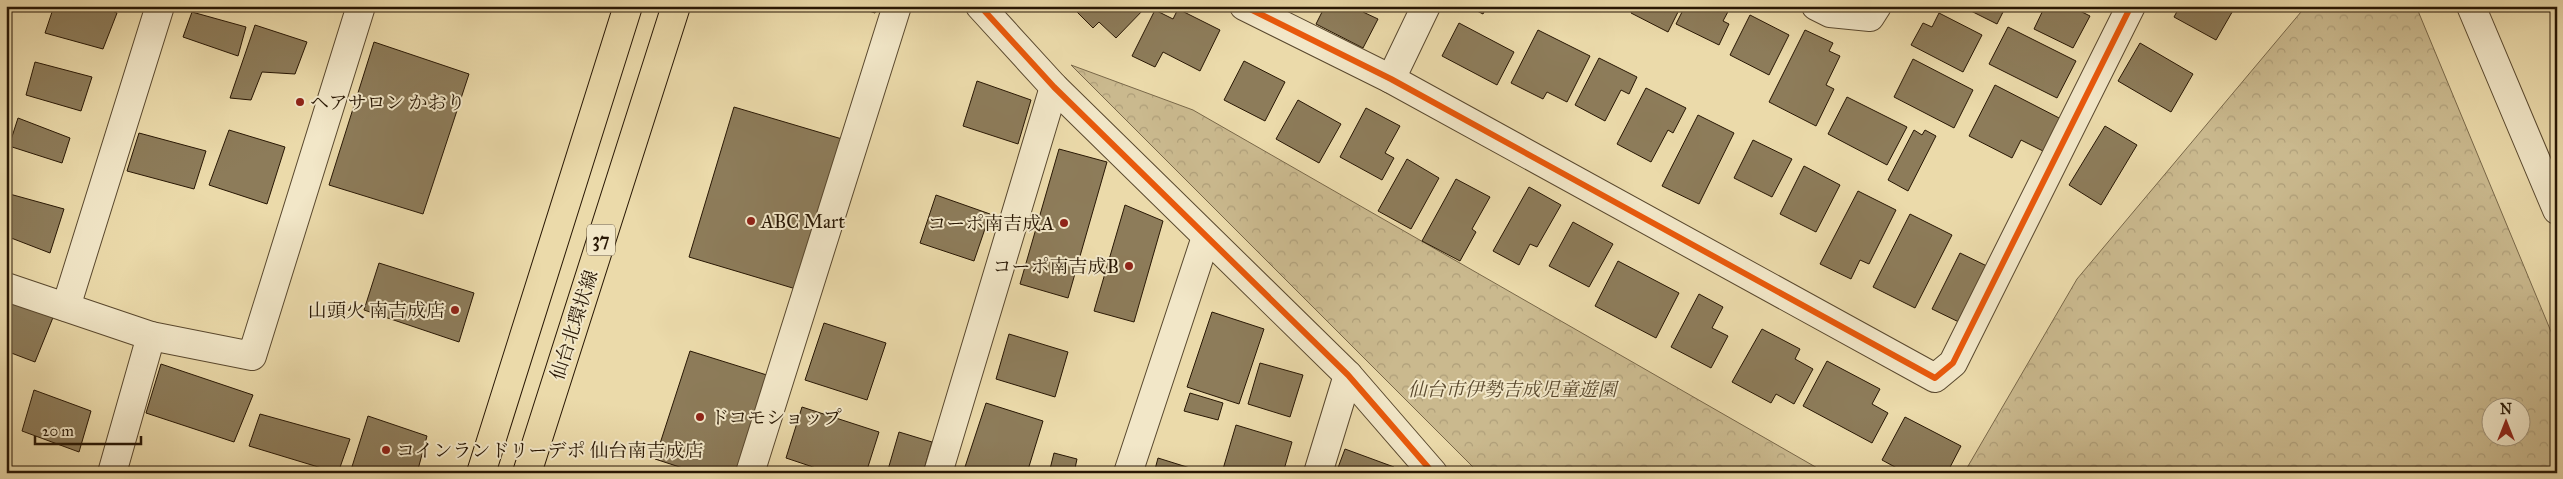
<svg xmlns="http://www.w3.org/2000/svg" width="2563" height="479" font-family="'IM FELL Great Primer','Noto Serif JP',serif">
  <defs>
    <pattern id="forest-crowns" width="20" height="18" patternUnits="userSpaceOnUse" patternTransform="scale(1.25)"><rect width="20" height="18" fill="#cab98e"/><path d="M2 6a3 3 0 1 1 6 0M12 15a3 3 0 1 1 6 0" fill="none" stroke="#ae9e79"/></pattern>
  </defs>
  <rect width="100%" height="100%" fill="#ebdaaa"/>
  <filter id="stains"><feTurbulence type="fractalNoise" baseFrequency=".004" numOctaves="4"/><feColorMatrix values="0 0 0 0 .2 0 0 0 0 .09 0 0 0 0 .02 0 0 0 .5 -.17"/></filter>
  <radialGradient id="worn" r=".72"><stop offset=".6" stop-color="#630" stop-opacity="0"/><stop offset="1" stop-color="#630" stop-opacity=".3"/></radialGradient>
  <!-- forest -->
  <g fill="url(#forest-crowns)" stroke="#796849" fill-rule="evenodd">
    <path d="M 2306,6 L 2416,6 L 2557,346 L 2557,473 L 1964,473 L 2077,279 ZM 2490,406 L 2520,406 L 2520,436 L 2490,436 Z"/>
    <path d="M 1071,65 L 1193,110 L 1826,473 L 1479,473 Z"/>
  </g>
  <!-- building -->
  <g fill="#8d7c5a" stroke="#281704">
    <path d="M 54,6 L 100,6 L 117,13 L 103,49 L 45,33 Z"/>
    <path d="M 853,6 L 878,6 L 875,13 Z"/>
    <path d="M 1071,6 L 1145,6 L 1146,7 L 1116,38 L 1099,22 L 1093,28 Z"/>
    <path d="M 1325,6 L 1366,6 L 1363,12 L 1378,19 L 1363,48 L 1316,24 Z"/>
    <path d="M 1467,6 L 1487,6 L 1483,14 Z"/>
    <path d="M 1634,6 L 1681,6 L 1668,32 L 1631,13 Z"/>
    <path d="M 1685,6 L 1731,6 L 1723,21 L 1729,24 L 1719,45 L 1676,24 Z"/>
    <path d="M 1961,6 L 2006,6 L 1997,24 Z"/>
    <path d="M 2045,6 L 2070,6 L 2090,16 L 2073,48 L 2034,29 Z"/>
    <path d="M 2180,6 L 2234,6 L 2235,7 L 2216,40 L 2174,17 Z"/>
    <path d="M 1178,9 L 1220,30 L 1200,71 L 1163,52 L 1155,67 L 1132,56 L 1155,10 L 1173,19 Z"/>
    <path d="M 192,12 L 246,27 L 238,56 L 183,37 Z"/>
    <path d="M 1939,13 L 1982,35 L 1963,72 L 1911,45 L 1923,23 L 1932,27 Z"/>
    <path d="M 1750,15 L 1789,35 L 1769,75 L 1730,55 Z"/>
    <path d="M 1459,23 L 1514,52 L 1497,85 L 1442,56 Z"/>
    <path d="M 255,25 L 307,42 L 295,74 L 262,72 L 251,100 L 230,98 Z"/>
    <path d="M 2008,27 L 2076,61 L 2057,98 L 1989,64 Z"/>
    <path d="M 1538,30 L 1590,56 L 1567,102 L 1547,92 L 1543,99 L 1511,83 Z"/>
    <path d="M 1805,30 L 1833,43 L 1829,51 L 1840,56 L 1826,85 L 1834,89 L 1816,126 L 1769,102 Z"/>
    <path d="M 374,42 L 469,74 L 423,214 L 329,185 Z"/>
    <path d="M 2140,43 L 2193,74 L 2171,112 L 2118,81 Z"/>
    <path d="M 1599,58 L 1637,77 L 1629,94 L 1621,90 L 1605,121 L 1575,105 Z"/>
    <path d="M 1913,59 L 1973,90 L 1954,128 L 1894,97 Z"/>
    <path d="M 1244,61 L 1285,82 L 1265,121 L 1224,100 Z"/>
    <path d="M 35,62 L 92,77 L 81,111 L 26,95 Z"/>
    <path d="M 977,81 L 1031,100 L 1018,144 L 963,126 Z"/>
    <path d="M 1995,85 L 2063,120 L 2047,153 L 2021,140 L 2012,158 L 1969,136 Z"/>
    <path d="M 1646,88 L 1686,108 L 1673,133 L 1668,130 L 1651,162 L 1617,144 Z"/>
    <path d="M 1847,97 L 1907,127 L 1887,165 L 1828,134 Z"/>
    <path d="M 6,99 L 10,100 L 6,113 Z"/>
    <path d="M 1298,100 L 1341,124 L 1319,163 L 1276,139 Z"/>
    <path d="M 734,107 L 842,139 L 796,289 L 689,257 Z"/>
    <path d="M 1366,108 L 1400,126 L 1385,153 L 1394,158 L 1382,180 L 1340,157 Z"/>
    <path d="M 1698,115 L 1734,133 L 1699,204 L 1662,186 Z"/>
    <path d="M 18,118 L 70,138 L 62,163 L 9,146 Z"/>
    <path d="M 2105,126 L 2137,145 L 2101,205 L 2069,185 Z"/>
    <path d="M 229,130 L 285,147 L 267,204 L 209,185 Z"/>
    <path d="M 1914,130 L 1922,135 L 1925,130 L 1936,136 L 1908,191 L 1888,180 Z"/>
    <path d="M 139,133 L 206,151 L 194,189 L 127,171 Z"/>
    <path d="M 1753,140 L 1792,159 L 1772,197 L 1734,178 Z"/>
    <path d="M 1059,149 L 1107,162 L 1068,298 L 1020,284 Z"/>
    <path d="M 1407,159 L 1439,178 L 1411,229 L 1378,211 Z"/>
    <path d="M 1804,166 L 1840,185 L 1816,232 L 1780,214 Z"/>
    <path d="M 1456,179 L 1490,197 L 1472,229 L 1476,232 L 1460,261 L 1422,241 Z"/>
    <path d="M 1529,187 L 1561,205 L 1537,247 L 1530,244 L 1519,265 L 1493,251 Z"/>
    <path d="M 1858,191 L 1896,210 L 1869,264 L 1860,260 L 1851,279 L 1820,264 Z"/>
    <path d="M 6,193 L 64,209 L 50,253 L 6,236 Z"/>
    <path d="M 936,195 L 990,214 L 974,261 L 920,243 Z"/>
    <path d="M 1125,205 L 1163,221 L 1134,322 L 1094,311 Z"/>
    <path d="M 1910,214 L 1952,235 L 1915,308 L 1873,287 Z"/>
    <path d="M 1573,222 L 1613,244 L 1589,287 L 1549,266 Z"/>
    <path d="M 1960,253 L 1991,268 L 1963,324 L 1932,309 Z"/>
    <path d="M 1618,261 L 1679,293 L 1656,338 L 1595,306 Z"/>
    <path d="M 379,263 L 474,293 L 459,342 L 364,310 Z"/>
    <path d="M 1699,294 L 1723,307 L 1712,328 L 1728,336 L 1711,368 L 1671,347 Z"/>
    <path d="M 6,301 L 54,315 L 35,362 L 6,351 Z"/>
    <path d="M 1212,312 L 1264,329 L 1239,404 L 1187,387 Z"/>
    <path d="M 824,323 L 886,343 L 867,400 L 805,380 Z"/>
    <path d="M 1762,329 L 1800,349 L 1795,359 L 1813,369 L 1794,404 L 1776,394 L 1771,403 L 1732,382 Z"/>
    <path d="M 1009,334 L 1068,352 L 1055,397 L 996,379 Z"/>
    <path d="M 690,351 L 770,376 L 740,473 L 698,473 L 655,459 Z"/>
    <path d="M 1827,361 L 1880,389 L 1872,404 L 1888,413 L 1872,443 L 1803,406 Z"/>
    <path d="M 1260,363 L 1303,375 L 1290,417 L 1248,404 Z"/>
    <path d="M 161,364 L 253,395 L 234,442 L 146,413 Z"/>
    <path d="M 34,390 L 91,411 L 79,452 L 22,431 Z"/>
    <path d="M 1190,393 L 1223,403 L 1218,420 L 1184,411 Z"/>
    <path d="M 986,403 L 1043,421 L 1027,473 L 963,473 Z"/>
    <path d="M 802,407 L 879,432 L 866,473 L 831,473 L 786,458 Z"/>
    <path d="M 260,414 L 350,439 L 338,473 L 249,446 Z"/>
    <path d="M 368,416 L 427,436 L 417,473 L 350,473 Z"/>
    <path d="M 1905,417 L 1961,446 L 1947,473 L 1906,473 L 1882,460 Z"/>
    <path d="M 1236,425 L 1292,442 L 1283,473 L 1234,473 L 1223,469 Z"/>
    <path d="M 899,432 L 932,442 L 923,473 L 887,473 Z"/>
    <path d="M 1345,449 L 1394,467 L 1392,473 L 1336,473 Z"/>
    <path d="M 1054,453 L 1077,459 L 1074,473 L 1049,473 Z"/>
    <path d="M 1158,458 L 1206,473 L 1154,473 Z"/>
    <path d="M 784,469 L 797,473 L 783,473 Z"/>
  </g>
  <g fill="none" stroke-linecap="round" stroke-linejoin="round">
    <!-- minor casing -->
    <g stroke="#59482e" stroke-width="30">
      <g id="minor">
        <path d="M 980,6 L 1054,87 L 1348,375 L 1433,473"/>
        <path d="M 1244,6 L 1391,79 L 1935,378 L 1953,363 L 2131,6"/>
        <path d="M 1816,6 L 1830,13 L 1870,17 L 1877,6"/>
        <path d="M 1391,79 L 1426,6"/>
        <path d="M 6,287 L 151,336 L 252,356 L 361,6"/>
        <path d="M 66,307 L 160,6"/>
        <path d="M 112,473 L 151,336"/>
        <path d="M 750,473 L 897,6"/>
        <path d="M 938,473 L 1054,87"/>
        <path d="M 1128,473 L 1206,237"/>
        <path d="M 1318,473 L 1348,375"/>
      </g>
    </g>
    <!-- tertiary casing -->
    <g stroke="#59482e" stroke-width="30">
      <path id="tertiary" d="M 2471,6 L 2557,210"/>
    </g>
    <!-- primary casing -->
    <g stroke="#281704" stroke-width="30">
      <g id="primary">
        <path d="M 481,473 L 628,6"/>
        <path d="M 527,473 L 676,6"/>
      </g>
    </g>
    <!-- minor -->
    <use href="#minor" stroke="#f2e7c8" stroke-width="28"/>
    <!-- tertiary -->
    <use href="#tertiary" stroke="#f2e7c8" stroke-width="28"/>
    <!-- primary -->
    <use href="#primary" stroke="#ebdaaa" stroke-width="28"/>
    <!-- cycleway casing -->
    <g stroke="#f2e7c8" stroke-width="9">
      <g id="cycleway">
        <path d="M 980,6 L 1054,87 L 1348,375 L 1433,473"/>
        <path d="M 1244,6 L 1391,79 L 1935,378 L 1953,363 L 2131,6"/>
      </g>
    </g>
    <!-- cycleway -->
    <use href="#cycleway" stroke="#e8590c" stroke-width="6"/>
  </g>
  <!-- markers -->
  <g fill="#8f2418" stroke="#f2e7c8" stroke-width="2">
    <circle cx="300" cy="102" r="5"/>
    <circle cx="751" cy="221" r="5"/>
    <circle cx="1064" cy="223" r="5"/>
    <circle cx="1129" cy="266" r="5"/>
    <circle cx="455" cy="310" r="5"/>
    <circle cx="700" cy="417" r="5"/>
    <circle cx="386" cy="450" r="5"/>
  </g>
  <g text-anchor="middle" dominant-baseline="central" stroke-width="4" stroke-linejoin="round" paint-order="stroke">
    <!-- shield labels -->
    <rect fill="#f2e7c8" stroke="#65553f" stroke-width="1" x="587" y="224.5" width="28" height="31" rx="4"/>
    <g font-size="18" font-weight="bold" fill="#281704">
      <text x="601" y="240">37</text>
    </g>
    <!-- poi labels -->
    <g font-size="19" fill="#281704" stroke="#f2e7c8" text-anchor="start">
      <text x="310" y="102">ヘアサロン かおり</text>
      <text x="761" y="221">ABC Mart</text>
      <text x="1054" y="223" text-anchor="end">コーポ南吉成A</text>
      <text x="1119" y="266" text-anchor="end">コーポ南吉成B</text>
      <text x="445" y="310" text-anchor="end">山頭火 南吉成店</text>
      <text x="710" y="417">ドコモショップ</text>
      <text x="396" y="450">コインランドリーデポ 仙台南吉成店</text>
    </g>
    <!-- street labels -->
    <g font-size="19" fill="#281704" stroke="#f2e7c8">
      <text transform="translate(574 325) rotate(-72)">仙台北環状線</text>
    </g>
    <!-- park labels -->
    <g font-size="19" font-style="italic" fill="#59482d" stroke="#f2e7c8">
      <text x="1512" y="389">仙台市伊勢吉成児童遊園</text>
    </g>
  </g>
  <!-- margin -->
  <rect width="2563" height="479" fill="none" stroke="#ebdaaa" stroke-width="25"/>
  <rect x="8" y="8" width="2548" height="464" fill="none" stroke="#281704" stroke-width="2.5"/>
  <rect x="12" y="12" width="2538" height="454" fill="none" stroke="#281704"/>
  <!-- north arrow -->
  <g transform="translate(2506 422)"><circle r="24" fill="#f2e7c8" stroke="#a1947a"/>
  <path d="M0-4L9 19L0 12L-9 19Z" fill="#8f2418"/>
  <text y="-8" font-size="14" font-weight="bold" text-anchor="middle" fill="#281704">N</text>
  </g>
  <!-- scale -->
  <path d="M35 436v8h106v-8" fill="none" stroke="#281704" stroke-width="2.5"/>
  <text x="42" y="436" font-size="15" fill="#281704" stroke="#f2e7c8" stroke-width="4" paint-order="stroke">20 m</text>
  <rect width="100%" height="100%" filter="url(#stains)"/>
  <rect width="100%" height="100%" fill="url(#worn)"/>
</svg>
